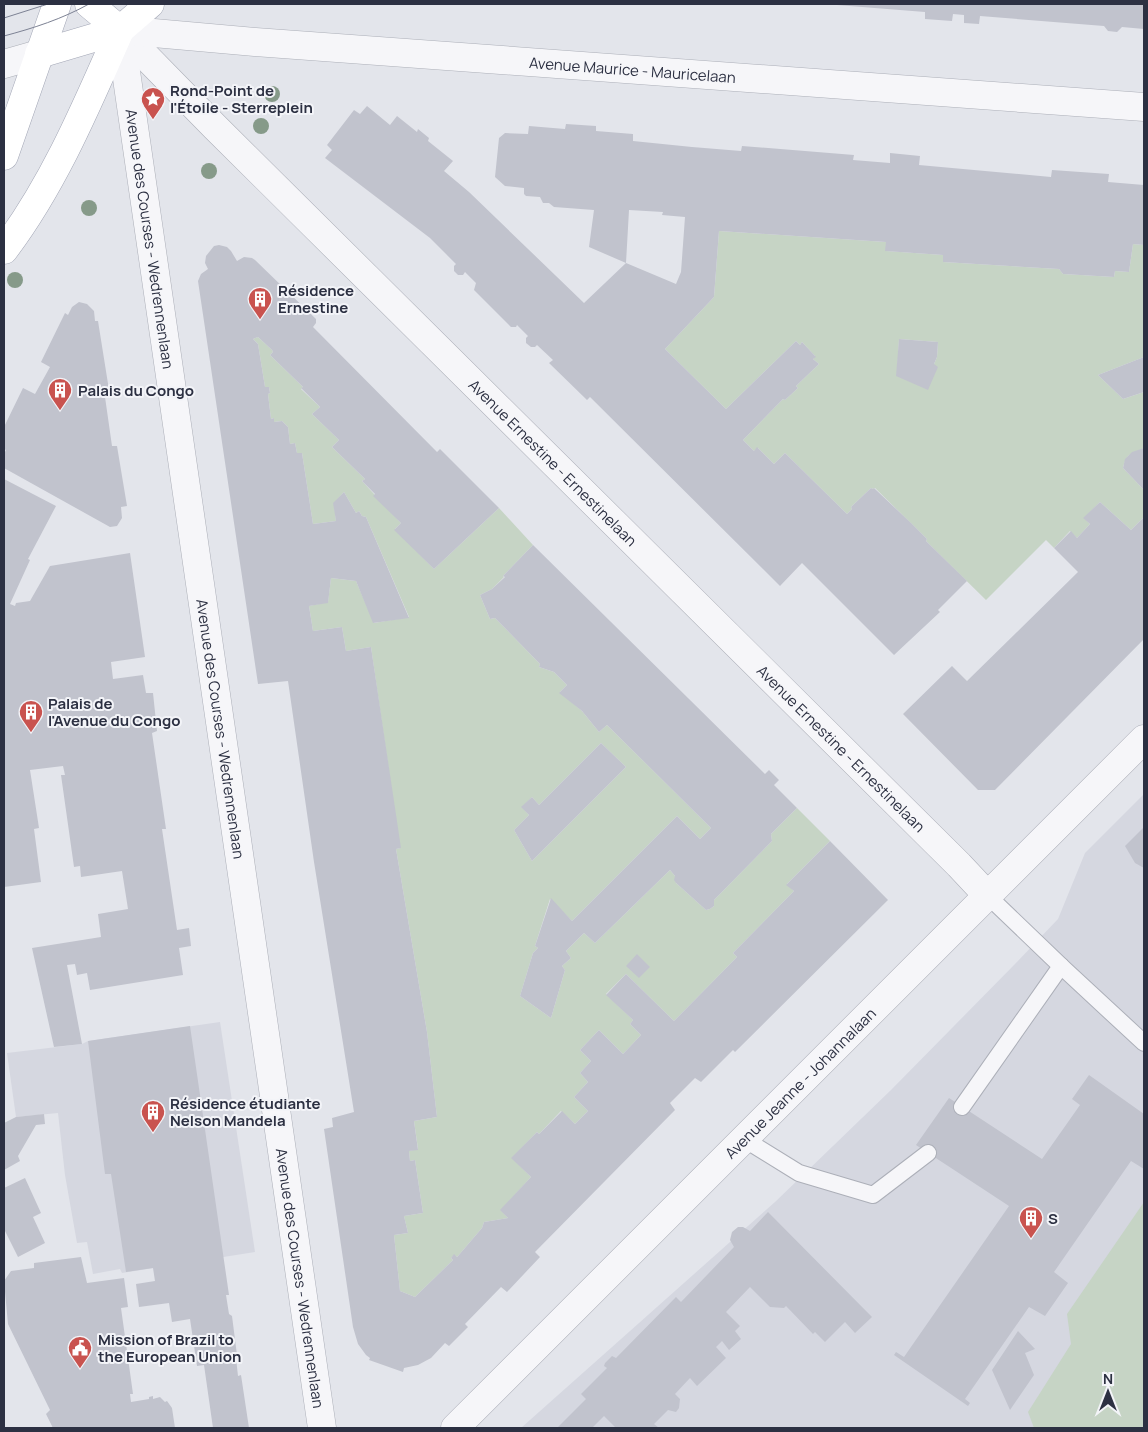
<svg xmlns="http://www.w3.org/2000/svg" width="1148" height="1432" font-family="Manrope,sans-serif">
  <rect width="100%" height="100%" fill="#e3e5eb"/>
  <!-- built -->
  <g fill="#d5d7e0">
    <path d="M 1143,795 L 1144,796 L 1144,1428 L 521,1428 L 775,1202 L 891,1090 L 1015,964 L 1058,919 L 1085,853 Z"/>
    <path d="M 220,1022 L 255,1252 L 122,1273 L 120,1269 L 93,1274 L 87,1242 L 77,1243 L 65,1175 L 58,1113 L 16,1117 L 7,1053 L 82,1044 L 88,1041 Z"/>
  </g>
  <!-- green -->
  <g fill="#c6d4c5" fill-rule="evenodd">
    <path d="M 719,231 L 886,242 L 886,251 L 943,255 L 943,262 L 1059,269 L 1063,274 L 1114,277 L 1115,271 L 1129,272 L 1133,244 L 1144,245 L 1144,357 L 1098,375 L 1123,399 L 1144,392 L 1144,448 C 1132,455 1127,451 1123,468 L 1144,490 L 1144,517 L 1131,530 L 1100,502 L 1084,518 L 1090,524 L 1077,538 L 1070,531 L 1054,548 L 1046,540 L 986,600 L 926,541 L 927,539 L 875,488 L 873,489 L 871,488 L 851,507 L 852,509 L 847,514 L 785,453 L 774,464 L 758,448 L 754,451 L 743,440 L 783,399 L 785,400 L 798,388 L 796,386 L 819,364 L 813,359 L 815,356 L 802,342 L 800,345 L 796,341 L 726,409 L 665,349 L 714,297 ZM 899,339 L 938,342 L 937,357 L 934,364 L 897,376 Z"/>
    <path d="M 258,337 L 272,350 L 273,352 L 270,355 L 303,387 L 301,389 L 320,407 L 312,414 L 339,440 L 332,447 L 365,479 L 362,481 L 401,523 L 395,529 L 434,569 L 499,508 L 533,545 L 503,576 L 504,577 L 492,589 L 480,595 L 490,619 L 495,618 L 540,664 L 539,667 L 554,672 L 567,685 L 560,692 L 582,711 L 599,732 L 607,725 L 711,828 L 700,839 L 677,816 L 572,921 L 550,899 L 535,946 L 538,948 L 533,953 L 520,996 L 551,1018 L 565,970 L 562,966 L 571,958 L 566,951 L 584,933 L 595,943 L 670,870 L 675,876 L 676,883 L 706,910 L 710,909 L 714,906 L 714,900 L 772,841 L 771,834 L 797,808 L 830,841 L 787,884 L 794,891 L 733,953 L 737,957 L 674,1021 L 626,974 L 606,994 L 633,1020 L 630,1024 L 641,1035 L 623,1054 L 599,1030 L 580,1050 L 591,1061 L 580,1073 L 588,1082 L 574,1097 L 588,1111 L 575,1124 L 561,1111 L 539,1134 L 537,1132 L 512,1158 L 531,1177 L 501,1210 L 508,1218 L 484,1222 L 482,1228 L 458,1256 L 457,1257 L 454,1255 L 451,1258 L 453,1260 L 415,1297 L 400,1291 L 394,1235 L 408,1233 L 404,1216 L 423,1213 L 415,1160 L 410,1161 L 409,1151 L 418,1149 L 414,1121 L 437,1117 L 427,1032 L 396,849 L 400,848 L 371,647 L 346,651 L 342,627 L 313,631 L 309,606 L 328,602 L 331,578 L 356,581 L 374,623 L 409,617 L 366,517 L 362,516 L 359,511 L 356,513 L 344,492 L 334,503 L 336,521 L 313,524 L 302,453 L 297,453 L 295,443 L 290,444 L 288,427 L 282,421 L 274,422 L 274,418 L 271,419 L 268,394 L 270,393 L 269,387 L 265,387 L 258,344 L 253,339 ZM 601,743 L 626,767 L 532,861 L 514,830 L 529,815 L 522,807 L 532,797 L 539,805 Z"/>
    <path d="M 1144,1202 L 1144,1428 L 1034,1428 L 1028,1412 L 1071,1344 L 1067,1314 Z"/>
  </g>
  <!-- building -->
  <g fill="#c1c3cd">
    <path d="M 838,4 L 1144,4 L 1144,29 L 1122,27 L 1117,32 L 1108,31 L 1104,26 L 980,16 L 979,24 L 964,23 L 964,15 L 953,14 L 952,21 L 925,19 L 925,12 L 837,5 Z"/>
    <path d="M 367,106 L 390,125 L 397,116 L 417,132 L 418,129 L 429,138 L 428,141 L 453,161 L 444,171 L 469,192 L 584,303 L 626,263 L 676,284 L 681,272 L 685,217 L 662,215 L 663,212 L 629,210 L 626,263 L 589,247 L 594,210 L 554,207 L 549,203 L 543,203 L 540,197 L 526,196 L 524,194 L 524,188 L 505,186 L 495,177 L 499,138 L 505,133 L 528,134 L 529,126 L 565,129 L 566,124 L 596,126 L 596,131 L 633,134 L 633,141 L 692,147 L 741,151 L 742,146 L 854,155 L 853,160 L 890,163 L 890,153 L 920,156 L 919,165 L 1051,177 L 1052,170 L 1109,174 L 1108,182 L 1144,185 L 1144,245 L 1133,244 L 1129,272 L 1115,271 L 1114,277 L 1063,274 L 1059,269 L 943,262 L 943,255 L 885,251 L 886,242 L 719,231 L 714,297 L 665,349 L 726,409 L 796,341 L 800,345 L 802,342 L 816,357 L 813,359 L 819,364 L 796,386 L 798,388 L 785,400 L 783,399 L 743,440 L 754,451 L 757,447 L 774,464 L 785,453 L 847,514 L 852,509 L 851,507 L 871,488 L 873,489 L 874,488 L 911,523 L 927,539 L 926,541 L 967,581 L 938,610 L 940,612 L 894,655 L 802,563 L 780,586 L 590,397 L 587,400 L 549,363 L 553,360 L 537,345 L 535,347 L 531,347 L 526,343 L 526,338 L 528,336 L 517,325 L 516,327 L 511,327 L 474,290 L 476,283 L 465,272 L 463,275 L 458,275 L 454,271 L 454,266 L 456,264 L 430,238 L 325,158 L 332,150 L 327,145 L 354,110 L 360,114 Z"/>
    <path d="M 219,245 L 227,247 L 231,251 L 237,261 L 244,257 L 252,258 L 255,260 L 316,319 L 316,323 L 313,327 L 437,452 L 440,449 L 499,508 L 434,569 L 394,530 L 401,523 L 373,496 L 375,494 L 362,481 L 365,479 L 332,447 L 339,440 L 312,414 L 320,407 L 301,388 L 303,387 L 270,355 L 273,352 L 272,350 L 258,337 L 253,339 L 258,344 L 265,387 L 269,387 L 270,393 L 268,394 L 271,419 L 274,418 L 274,422 L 282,421 L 288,427 L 290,444 L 295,443 L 297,453 L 302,453 L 313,524 L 336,521 L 333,503 L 344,492 L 356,513 L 359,511 L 362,516 L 366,517 L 409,618 L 373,623 L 356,581 L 331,578 L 328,603 L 309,606 L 313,631 L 342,627 L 346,651 L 371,647 L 401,848 L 396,849 L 427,1032 L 437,1117 L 414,1121 L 418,1150 L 409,1151 L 410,1161 L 415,1160 L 423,1213 L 404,1216 L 408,1233 L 394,1235 L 400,1291 L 415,1297 L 453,1260 L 451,1258 L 454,1254 L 457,1257 L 458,1256 L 482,1228 L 484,1222 L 508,1218 L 500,1210 L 531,1177 L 511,1158 L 537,1132 L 539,1134 L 562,1111 L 575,1124 L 588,1111 L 574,1097 L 588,1082 L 580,1073 L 591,1061 L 580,1050 L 599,1030 L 623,1054 L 641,1035 L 630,1024 L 633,1020 L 606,995 L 626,974 L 674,1021 L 737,957 L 733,953 L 794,891 L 786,885 L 830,841 L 888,900 L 735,1052 L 733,1050 L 701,1082 L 695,1078 L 670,1103 L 675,1110 L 535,1252 L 540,1257 L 507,1292 L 501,1287 L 465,1324 L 468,1327 L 449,1346 L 445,1343 L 431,1358 L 418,1365 L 404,1368 L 403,1372 L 369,1360 L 370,1358 L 366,1355 L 358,1344 L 353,1327 L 324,1129 L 333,1127 L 332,1118 L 354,1112 L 314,862 L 288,681 L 258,684 L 198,281 L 201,274 L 208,269 L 205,263 L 206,256 L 214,246 Z"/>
    <path d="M 79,302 L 87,304 L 94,311 L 95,321 L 98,321 L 109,390 L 104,390 L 112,446 L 117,446 L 127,506 L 121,507 L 122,518 L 117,526 L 110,527 L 4,468 L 4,454 L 6,450 L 4,449 L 4,427 L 23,388 L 35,394 L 50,367 L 41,362 L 65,313 L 68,315 L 72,307 Z"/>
    <path d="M 899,339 L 938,342 L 937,357 L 934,364 L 938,367 L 928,390 L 896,376 Z"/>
    <path d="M 1144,357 L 1144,392 L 1123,399 L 1098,375 Z"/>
    <path d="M 1144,448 L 1144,490 L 1123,468 L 1125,459 L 1132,452 Z"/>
    <path d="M 4,479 L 56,506 L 28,559 L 30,560 L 10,604 L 15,606 L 16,603 L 30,601 L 50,566 L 130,553 L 145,657 L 111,662 L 113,679 L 143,675 L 146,693 L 153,693 L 157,731 L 152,733 L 166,829 L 162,829 L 177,930 L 189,928 L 191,946 L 179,948 L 183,975 L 90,990 L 87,973 L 77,975 L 75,964 L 67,965 L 82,1044 L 54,1047 L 32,948 L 101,937 L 98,914 L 128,909 L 122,871 L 81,877 L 80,866 L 74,867 L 61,775 L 65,775 L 63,766 L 30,770 L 39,828 L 34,829 L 41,882 L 4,887 Z"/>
    <path d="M 1100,502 L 1131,530 L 1144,517 L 1144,639 L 995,790 L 978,790 L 903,714 L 952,666 L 967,681 L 1078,572 L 1054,548 L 1071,531 L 1077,538 L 1090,524 L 1083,518 Z"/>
    <path d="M 533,545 L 765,774 L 769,770 L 779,780 L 774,785 L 797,808 L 771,834 L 772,841 L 714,900 L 714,906 L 710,909 L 706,910 L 676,883 L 674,880 L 675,876 L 670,870 L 595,943 L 584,933 L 566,951 L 571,958 L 562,966 L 565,970 L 551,1018 L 520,996 L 533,953 L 538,948 L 535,946 L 551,898 L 572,921 L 677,816 L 700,839 L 711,828 L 607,725 L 599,732 L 582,711 L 559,693 L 567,685 L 554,672 L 539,667 L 540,664 L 495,618 L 490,619 L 480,595 L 492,589 L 505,577 L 503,576 Z"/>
    <path d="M 601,743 L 626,767 L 532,861 L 514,830 L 529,815 L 521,807 L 532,797 L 539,805 Z"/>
    <path d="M 1143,828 L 1144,829 L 1144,868 L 1135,863 L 1125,846 Z"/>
    <path d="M 637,954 L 650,967 L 639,978 L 626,966 Z"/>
    <path d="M 190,1026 L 229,1295 L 226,1295 L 229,1314 L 232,1316 L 237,1355 L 236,1358 L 238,1376 L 241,1375 L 249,1428 L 213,1428 L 204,1365 L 197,1366 L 190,1319 L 172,1322 L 169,1303 L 139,1307 L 136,1284 L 155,1281 L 153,1268 L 126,1272 L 111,1174 L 105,1174 L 88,1041 Z"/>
    <path d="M 1089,1075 L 1144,1114 L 1144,1169 L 1131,1161 L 1054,1272 L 1068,1283 L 1045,1316 L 1029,1307 L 965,1399 L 970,1403 L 968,1406 L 894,1355 L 896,1352 L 904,1357 L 1009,1206 L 916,1145 L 949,1098 L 1042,1159 L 1080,1105 L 1072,1099 Z"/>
    <path d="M 44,1114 L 45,1124 L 36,1125 L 18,1156 L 20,1161 L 4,1170 L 4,1123 L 16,1117 Z"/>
    <path d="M 25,1178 L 41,1213 L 33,1217 L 45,1243 L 18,1257 L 4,1229 L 4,1188 Z"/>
    <path d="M 768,1212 L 872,1317 L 855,1333 L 845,1322 L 825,1342 L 815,1332 L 813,1334 L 786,1306 L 784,1308 L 770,1307 L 750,1287 L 726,1312 L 740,1326 L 735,1331 L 741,1339 L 729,1350 L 722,1341 L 716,1347 L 726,1358 L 697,1386 L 690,1378 L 675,1394 L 680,1399 L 679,1408 L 676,1412 L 668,1410 L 654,1424 L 659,1428 L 616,1428 L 604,1416 L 592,1428 L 557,1428 L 586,1399 L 581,1394 L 607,1368 L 604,1366 L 605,1363 L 612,1356 L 616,1358 L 676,1297 L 681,1302 L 734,1247 L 730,1240 L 732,1232 L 738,1227 L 743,1227 L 750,1231 Z"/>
    <path d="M 81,1257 L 87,1283 L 124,1278 L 128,1307 L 121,1308 L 133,1394 L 130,1394 L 131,1402 L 149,1399 L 149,1397 L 153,1396 L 153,1399 L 160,1397 L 165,1402 L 167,1401 L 172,1408 L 175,1428 L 53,1428 L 46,1414 L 50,1410 L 8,1324 L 4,1281 L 11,1271 L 34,1268 L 34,1263 Z"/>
    <path d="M 1018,1331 L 1035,1349 L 1025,1353 L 1034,1375 L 1010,1410 L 992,1370 Z"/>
  </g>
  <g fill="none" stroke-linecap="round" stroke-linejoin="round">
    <!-- service casing -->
    <g stroke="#acafb8" stroke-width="18">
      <g id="service">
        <path d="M 1061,966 L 1144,1043"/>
        <path d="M 962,1107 L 1061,966 L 988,896"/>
        <path d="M 744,1139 L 799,1173 L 873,1195 L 928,1153"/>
      </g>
    </g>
    <!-- minor casing -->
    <g stroke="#acafb8" stroke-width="29">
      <g id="minor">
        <path id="s1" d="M 120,30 L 322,1428"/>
        <path id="s2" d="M 120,30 L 215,127 L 959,865 L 988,896"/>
        <path id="s3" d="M 120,30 L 255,42 L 1144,107"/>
        <path d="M 4,64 L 39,54"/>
        <path id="s4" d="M 455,1428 L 1144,739"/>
      </g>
    </g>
    <!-- primary casing -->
    <g stroke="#a3a7b6" stroke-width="29">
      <g id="primary">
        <path d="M 89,4 L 120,30"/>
        <path d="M 39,54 L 120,30 L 150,4"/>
        <path d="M 4,156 L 57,4"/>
        <path d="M 4,250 C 54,184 87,105 120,30"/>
      </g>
    </g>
    <!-- service -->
    <use href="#service" stroke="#f6f6f9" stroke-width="16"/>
    <!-- minor -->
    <use href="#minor" stroke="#f6f6f9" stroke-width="28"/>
    <!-- primary -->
    <use href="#primary" stroke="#fff" stroke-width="28"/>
    <!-- tram -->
    <g stroke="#7d8294" stroke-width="1">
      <path d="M 4,18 L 48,4"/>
      <path d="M 4,36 C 34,28 62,19 89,4"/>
    </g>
  </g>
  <!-- trees -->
  <g fill="#869a89">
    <circle cx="272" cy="94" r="8"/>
    <circle cx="261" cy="126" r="8"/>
    <circle cx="209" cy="171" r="8"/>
    <circle cx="89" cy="208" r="8"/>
    <circle cx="15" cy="280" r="8"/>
  </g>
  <!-- icons -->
  <defs>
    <g id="sight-pin" transform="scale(1.25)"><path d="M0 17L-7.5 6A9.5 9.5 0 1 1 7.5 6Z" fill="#c9534f" stroke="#f3f4f8"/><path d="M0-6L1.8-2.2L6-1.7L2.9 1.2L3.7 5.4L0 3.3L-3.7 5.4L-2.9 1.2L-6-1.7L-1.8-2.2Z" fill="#fff"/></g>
    <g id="building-pin" transform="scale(1.25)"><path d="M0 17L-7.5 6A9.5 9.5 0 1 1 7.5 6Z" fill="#c9534f" stroke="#f3f4f8"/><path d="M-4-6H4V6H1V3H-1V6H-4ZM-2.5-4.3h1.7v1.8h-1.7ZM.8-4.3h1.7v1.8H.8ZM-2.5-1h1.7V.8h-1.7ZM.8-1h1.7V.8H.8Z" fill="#fff"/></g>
    <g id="civic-pin" transform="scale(1.25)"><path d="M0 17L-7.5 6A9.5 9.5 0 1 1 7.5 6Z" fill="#c9534f" stroke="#f3f4f8"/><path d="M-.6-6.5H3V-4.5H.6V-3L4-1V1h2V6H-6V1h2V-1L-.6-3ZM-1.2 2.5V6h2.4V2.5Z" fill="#fff"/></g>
  </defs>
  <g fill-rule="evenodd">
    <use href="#sight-pin" x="153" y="99"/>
    <use href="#building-pin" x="260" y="299"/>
    <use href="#building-pin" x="60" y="390"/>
    <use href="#building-pin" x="31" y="712"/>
    <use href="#building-pin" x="153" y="1112"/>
    <use href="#building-pin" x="1031" y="1218"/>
    <use href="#civic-pin" x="80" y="1348"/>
  </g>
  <g text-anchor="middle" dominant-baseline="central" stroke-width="4" stroke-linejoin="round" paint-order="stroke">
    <!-- street labels -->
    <g font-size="15" fill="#2c3042" stroke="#f3f4f8">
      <text stroke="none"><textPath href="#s3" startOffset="514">Avenue Maurice - Mauricelaan</textPath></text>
      <text stroke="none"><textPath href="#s1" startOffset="211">Avenue des Courses - Wedrennenlaan</textPath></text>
      <text stroke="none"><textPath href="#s2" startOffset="612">Avenue Ernestine - Ernestinelaan</textPath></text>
      <text stroke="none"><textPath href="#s1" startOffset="706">Avenue des Courses - Wedrennenlaan</textPath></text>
      <text stroke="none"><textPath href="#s2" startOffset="1018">Avenue Ernestine - Ernestinelaan</textPath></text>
      <text stroke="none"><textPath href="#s4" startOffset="488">Avenue Jeanne - Johannalaan</textPath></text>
      <text stroke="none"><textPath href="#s1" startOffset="1261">Avenue des Courses - Wedrennenlaan</textPath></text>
    </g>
    <!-- poi labels -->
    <g font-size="15" font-weight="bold" fill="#2c3042" stroke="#f3f4f8" text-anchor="start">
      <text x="170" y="90">Rond-Point de<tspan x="170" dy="17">l'Étoile - Sterreplein</tspan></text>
      <text x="278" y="290">Résidence<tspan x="278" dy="17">Ernestine</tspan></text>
      <text x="78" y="390">Palais du Congo</text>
      <text x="48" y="703">Palais de<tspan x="48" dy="17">l'Avenue du Congo</tspan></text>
      <text x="170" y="1103">Résidence étudiante<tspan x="170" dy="17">Nelson Mandela</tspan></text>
      <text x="1048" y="1218">S</text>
      <text x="98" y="1339">Mission of Brazil to<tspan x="98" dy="17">the European Union</tspan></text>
    </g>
  </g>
  <!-- border -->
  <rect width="1148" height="1432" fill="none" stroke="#2c3042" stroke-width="10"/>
  <!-- north arrow -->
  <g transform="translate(1108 1392)" stroke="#f3f4f8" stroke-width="4" paint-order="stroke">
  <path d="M0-4L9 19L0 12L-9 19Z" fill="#2c3042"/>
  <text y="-8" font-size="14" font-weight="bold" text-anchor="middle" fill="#2c3042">N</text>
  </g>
</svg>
